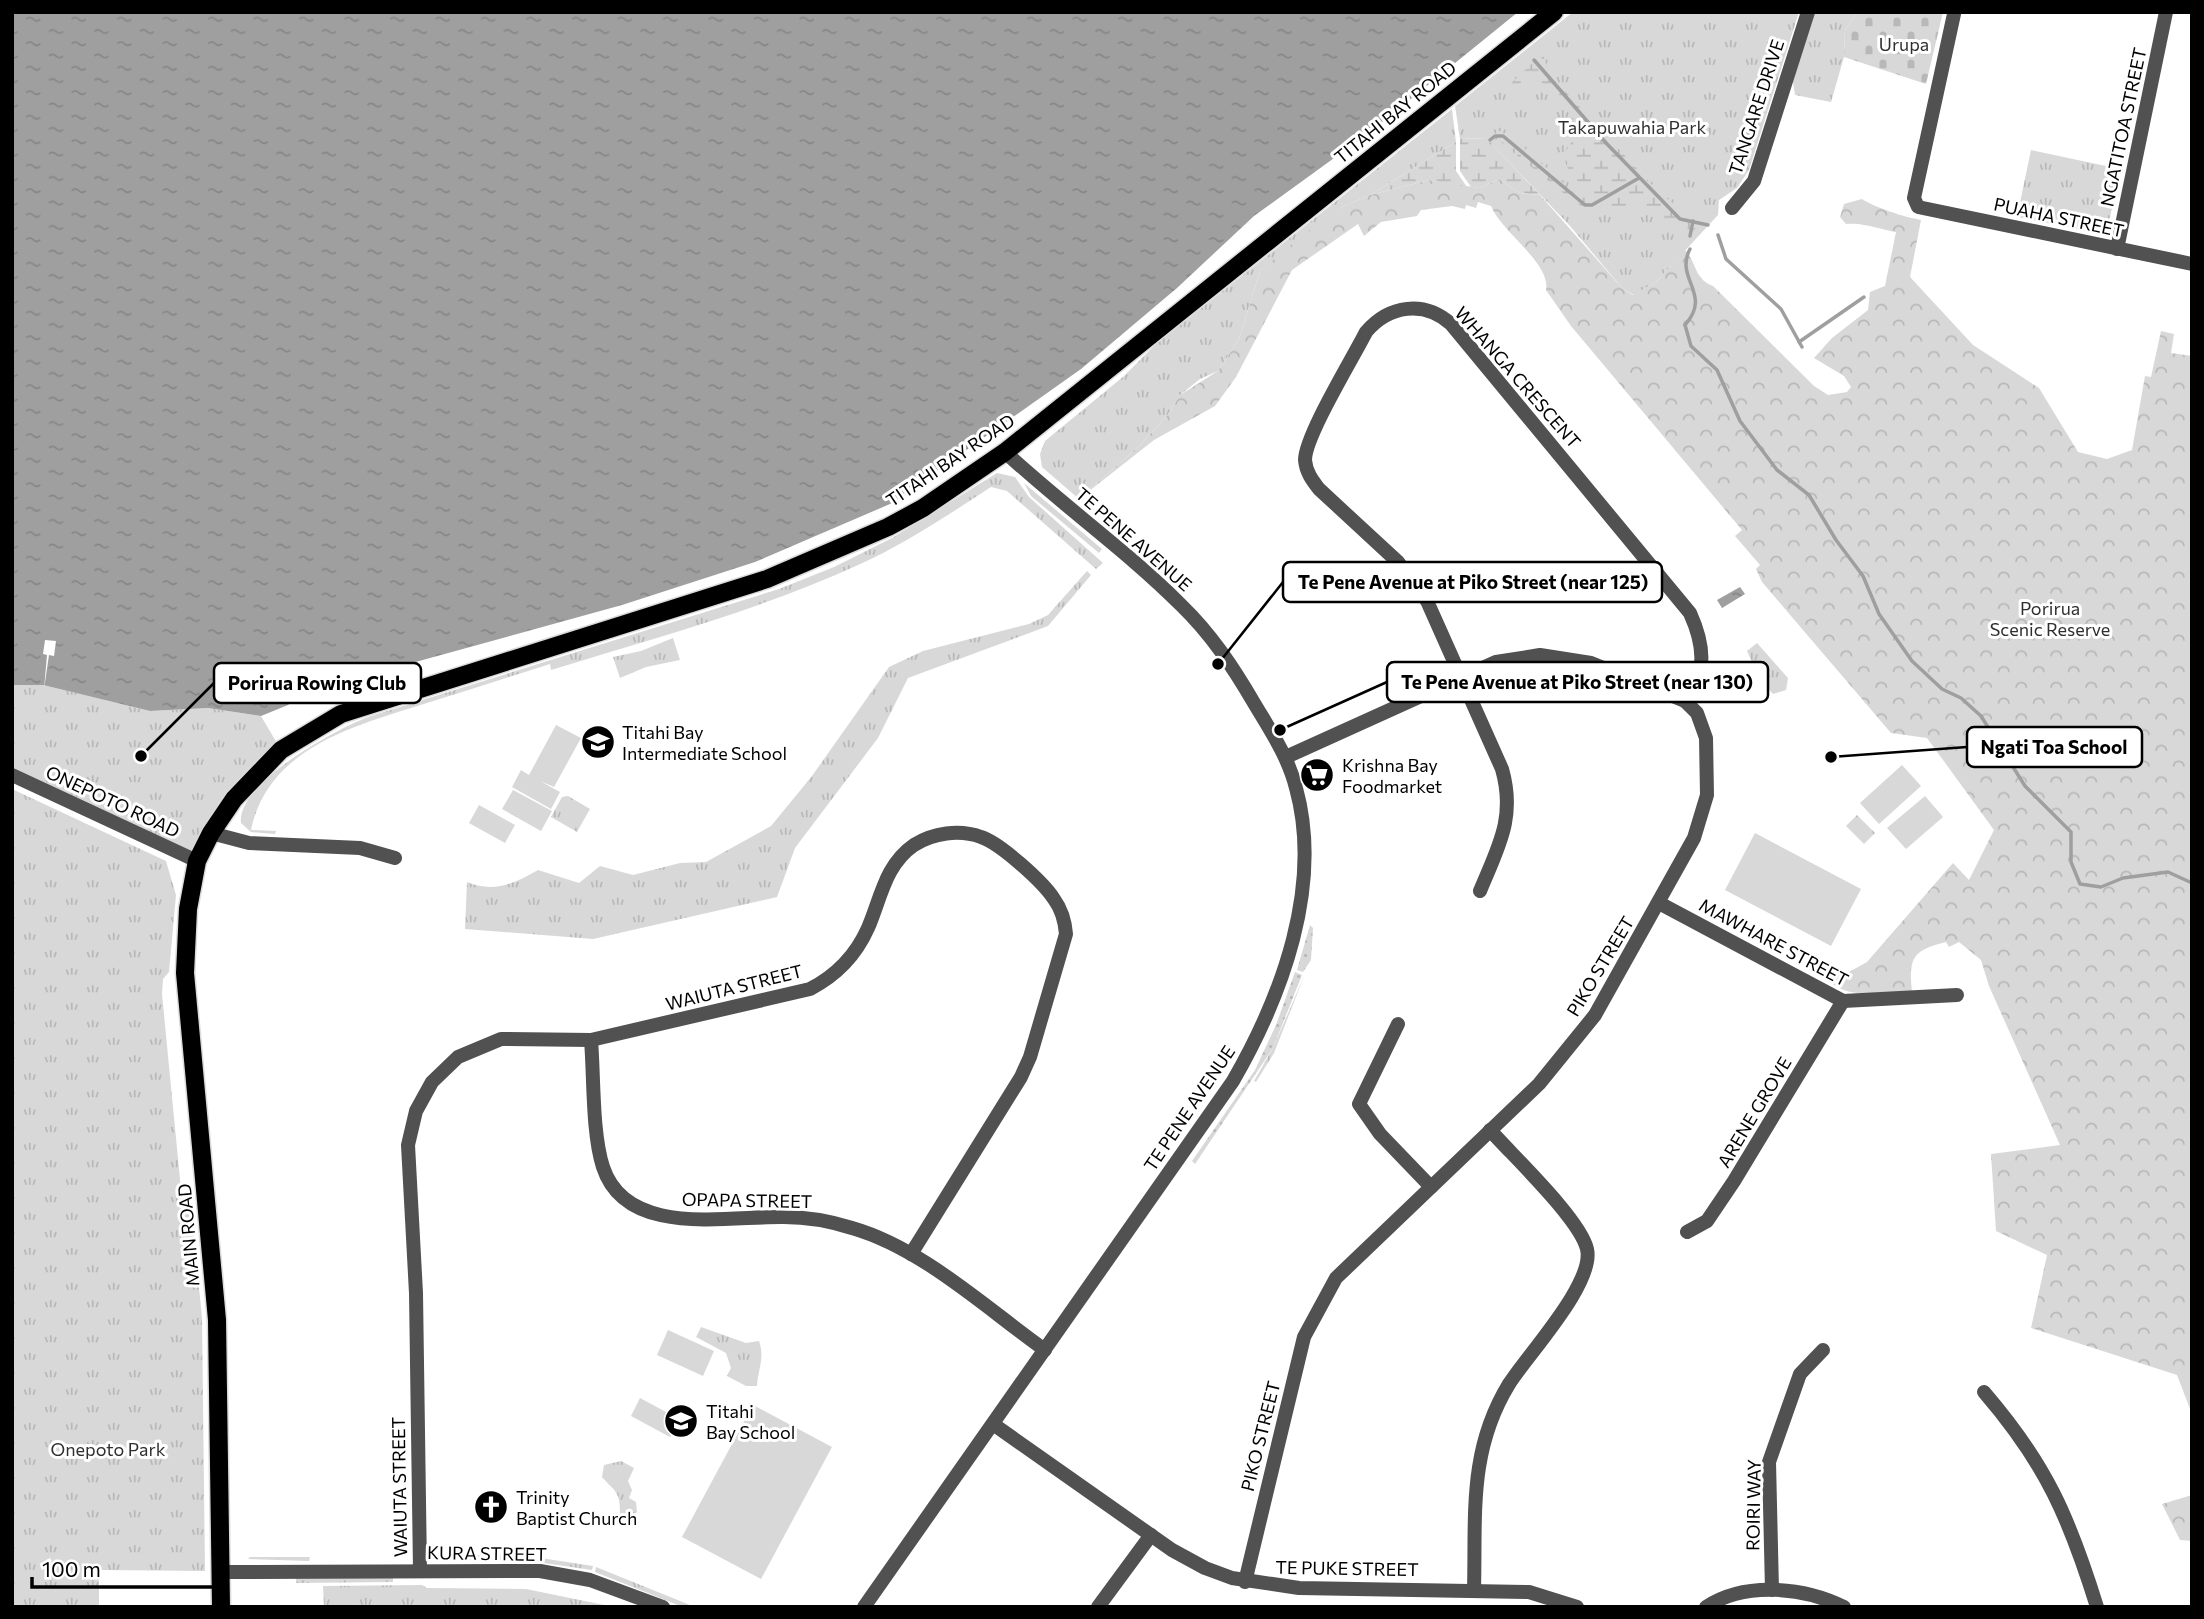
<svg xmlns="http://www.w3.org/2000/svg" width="2204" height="1619" font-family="Commissioner,sans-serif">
  <defs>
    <pattern id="grass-tufts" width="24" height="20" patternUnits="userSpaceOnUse" patternTransform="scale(1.75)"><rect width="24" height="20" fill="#d8d8d8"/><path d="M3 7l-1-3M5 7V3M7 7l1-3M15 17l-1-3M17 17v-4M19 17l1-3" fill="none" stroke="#b8b8b8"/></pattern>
    <pattern id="forest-crowns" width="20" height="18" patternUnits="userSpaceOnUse" patternTransform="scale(1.75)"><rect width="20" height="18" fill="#d8d8d8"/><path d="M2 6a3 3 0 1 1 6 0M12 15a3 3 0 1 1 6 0" fill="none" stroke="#b8b8b8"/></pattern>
    <pattern id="wetland-marsh" width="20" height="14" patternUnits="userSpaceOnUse" patternTransform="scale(1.75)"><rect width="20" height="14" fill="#d8d8d8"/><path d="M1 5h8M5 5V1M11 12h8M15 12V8" fill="none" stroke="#b8b8b8"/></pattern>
    <pattern id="cemetery-stones" width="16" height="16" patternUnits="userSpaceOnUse" patternTransform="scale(1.75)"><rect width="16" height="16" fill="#d8d8d8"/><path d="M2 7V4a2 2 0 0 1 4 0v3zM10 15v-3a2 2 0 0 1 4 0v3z" fill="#b8b8b8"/></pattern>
    <pattern id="garden-dots" width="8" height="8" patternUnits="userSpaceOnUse" patternTransform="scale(1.75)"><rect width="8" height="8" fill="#d8d8d8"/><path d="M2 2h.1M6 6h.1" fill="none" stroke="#b8b8b8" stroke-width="1.8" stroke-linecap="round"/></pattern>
    <pattern id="water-ripples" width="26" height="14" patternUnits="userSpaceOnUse" patternTransform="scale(1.75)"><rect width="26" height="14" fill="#9f9f9f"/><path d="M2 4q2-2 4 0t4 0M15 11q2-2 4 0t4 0" fill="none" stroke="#878787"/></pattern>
  </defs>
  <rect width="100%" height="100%" fill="#fff"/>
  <!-- grass -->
  <g fill="url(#grass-tufts)">
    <path d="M 1573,12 L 1799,12 L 1749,170 L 1737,188 L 1719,200 L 1718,215 L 1656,282 L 1634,295 L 1623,289 L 1570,226 L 1486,138 L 1460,139 L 1455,106 Z"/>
    <path d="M 1813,12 L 1858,12 L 1845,30 L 1844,57 L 1831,102 L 1795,95 L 1792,75 Z"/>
    <path d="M 1452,109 L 1456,142 L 1370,195 L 1342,207 L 1260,271 L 1239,339 L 1218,371 L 1200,379 L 1180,395 L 1167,416 L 1139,446 L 1079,499 L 1042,467 L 1040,454 L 1045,441 L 1124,376 L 1156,344 Z"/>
    <path d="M 2031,150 L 2120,169 L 2107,232 L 2103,234 L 2017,217 Z"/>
    <path d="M 997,473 L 1015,477 L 1029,497 L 1103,563 L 1096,569 L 1007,491 L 991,487 C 948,515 905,544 858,565 C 760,610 654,638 551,670 L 550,664 C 509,677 468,690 427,703 C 357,725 268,747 251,830 L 276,831 L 275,834 L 251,832 L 241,823 C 236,783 339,727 371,716 L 779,589 L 834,567 L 892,538 Z"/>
    <path d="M 1024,483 L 1102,549 L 1099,553 L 1031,496 Z"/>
    <path d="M 1087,571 L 1091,575 L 1048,626 L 908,678 L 878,738 L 795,848 L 777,897 L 593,939 L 465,929 L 467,882 C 493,893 514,884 538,870 L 579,883 L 600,866 L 633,875 L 680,863 L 706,862 L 771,826 L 812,776 L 889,667 L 923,651 L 1029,624 L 1048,615 Z"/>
    <path d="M 673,638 L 680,660 L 646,667 L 620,678 L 613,657 L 641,651 Z"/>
    <path d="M 1757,643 L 1788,678 L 1786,690 L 1773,694 L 1760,680 L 1747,651 Z"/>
    <path d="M 12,685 L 43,685 L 150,711 L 208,708 L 261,716 L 281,750 L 197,861 L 12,775 Z"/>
    <path d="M 12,789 L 166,861 L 176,895 L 169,972 L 163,979 L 162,994 L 182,1200 L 192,1216 L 202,1318 L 205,1571 L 99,1570 L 99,1607 L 12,1607 Z"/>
    <path d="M 568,796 L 590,809 L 577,832 L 551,817 L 562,797 Z"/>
    <path d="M 1857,815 L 1875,833 L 1864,844 L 1846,826 Z"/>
    <path d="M 1305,974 L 1274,1053 L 1256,1082 L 1254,1081 L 1273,1048 Z"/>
    <path d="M 701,1327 L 746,1343 L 759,1341 C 765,1358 758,1369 757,1386 L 746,1386 L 727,1376 L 731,1368 L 726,1353 L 696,1337 Z"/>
    <path d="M 621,1461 L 634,1468 L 628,1481 L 632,1490 L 629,1498 L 636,1502 L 637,1512 L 628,1518 L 620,1513 C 620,1491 616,1493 602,1477 L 604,1465 Z"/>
    <path d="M 457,1555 L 514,1555 L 512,1560 L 456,1560 Z"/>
    <path d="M 521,1555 L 593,1566 L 592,1570 L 523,1560 Z"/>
    <path d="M 250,1557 L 310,1557 L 309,1561 L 248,1559 Z"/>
    <path d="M 596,1567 L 695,1607 L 683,1607 L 595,1572 Z"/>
    <path d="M 393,1576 L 393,1582 L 296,1583 L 296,1578 Z"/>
    <path d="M 422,1585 L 427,1588 L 526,1589 L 614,1607 L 324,1607 L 323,1586 Z"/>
  </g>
  <!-- forest -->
  <g fill="url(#forest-crowns)">
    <path d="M 1499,179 L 1520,193 L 1540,195 L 1623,289 L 1633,295 L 1656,282 L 1685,250 C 1697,263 1694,279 1713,286 L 1814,386 L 1828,395 L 1847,392 L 1851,387 L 1844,376 L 1814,358 L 1832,338 L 1868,310 L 1870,292 L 1885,286 L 1896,232 C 1879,229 1863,222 1846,224 L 1840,217 L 1844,204 L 1862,199 C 1876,208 1904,217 1921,220 L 1910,277 L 1973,345 L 2039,388 L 2078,452 L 2107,459 L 2132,450 L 2145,376 L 2151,377 L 2161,331 L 2174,334 L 2171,353 L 2192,356 L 2192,1414 L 2177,1375 L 2031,1328 L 2047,1255 L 1996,1231 L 1991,1154 L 2060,1145 L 1989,986 L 1981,960 L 1959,942 L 1949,947 L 1946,942 C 1914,950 1908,957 1912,991 C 1884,992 1844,1002 1825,976 L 1849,972 L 1867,962 L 1953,863 L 1969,880 L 1994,830 L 1927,738 L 1891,733 L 1762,582 L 1756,569 L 1760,565 L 1735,536 L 1742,530 L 1571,326 L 1546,290 C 1551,263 1502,233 1491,206 L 1478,202 L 1476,208 L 1466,205 L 1465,209 L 1452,206 L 1421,210 L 1417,216 L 1381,222 L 1364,236 L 1358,224 L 1292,270 L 1236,377 L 1215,406 L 1154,440 L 1079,499 L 1139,446 L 1167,416 L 1180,395 L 1218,371 L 1239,339 L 1260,271 L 1304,234 L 1342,207 L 1370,195 L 1429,180 L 1480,188 Z"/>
    <path d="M 2192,1495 L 2192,1541 L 2180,1540 L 2162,1504 Z"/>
  </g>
  <!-- wetland -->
  <g fill="url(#wetland-marsh)">
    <path d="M 1540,56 L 1544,57 L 1549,74 L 1653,186 L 1684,213 L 1710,223 L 1705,227 L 1697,226 L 1690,236 L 1689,229 L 1674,225 L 1669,229 L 1662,227 L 1656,218 L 1640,212 L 1635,204 L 1614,209 L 1601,205 L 1590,211 L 1573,201 L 1497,139 L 1491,143 L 1540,195 L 1520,193 L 1499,179 L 1480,188 L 1471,187 L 1460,171 L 1460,139 L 1487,138 L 1500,131 L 1513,138 L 1580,198 L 1584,200 L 1596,197 L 1570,174 L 1563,156 C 1566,149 1572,144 1573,137 C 1580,109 1549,98 1539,78 L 1518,93 L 1508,95 L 1503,91 Z"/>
    <path d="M 1456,142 L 1456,171 L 1467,187 L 1429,180 L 1370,195 Z"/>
  </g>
  <!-- cemetery -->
  <path fill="url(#cemetery-stones)" d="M 1858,12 L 1943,12 L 1926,84 L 1844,57 L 1845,30 Z"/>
  <!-- garden -->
  <g fill="url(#garden-dots)">
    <path d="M 1310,925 L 1313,928 L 1311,960 L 1303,972 L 1297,970 Z"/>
    <path d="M 1295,972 L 1302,975 L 1273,1048 L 1195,1164 L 1192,1161 L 1255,1070 L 1276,1025 Z"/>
  </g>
  <!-- pitch -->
  <g fill="#d8d8d8">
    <path d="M 556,725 L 581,738 L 554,787 L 540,781 L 560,792 L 551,809 L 512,787 L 521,770 L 529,775 Z"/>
    <path d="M 1902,765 L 1921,786 L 1879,824 L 1860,803 Z"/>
    <path d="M 513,790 L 552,811 L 541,831 L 502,809 Z"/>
    <path d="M 1925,796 L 1943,817 L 1906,849 L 1887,828 Z"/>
    <path d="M 479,805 L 515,825 L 505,843 L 469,823 Z"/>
    <path d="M 1755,833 L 1861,889 L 1831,946 L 1725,890 Z"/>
    <path d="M 668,1330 L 714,1351 L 703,1376 L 657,1355 Z"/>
    <path d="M 640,1398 L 679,1419 L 670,1437 L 631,1416 Z"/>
    <path d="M 753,1405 L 832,1447 L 761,1579 L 682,1537 Z"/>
  </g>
  <!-- water -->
  <g fill="url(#water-ripples)">
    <path d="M 12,12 L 1518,12 L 1370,132 L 1254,216 L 1177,288 L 1081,369 L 890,504 L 755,562 L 622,605 L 303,693 L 288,705 L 261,716 L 208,708 L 150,711 L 43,685 L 12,685 Z"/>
    <path d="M 1740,587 L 1745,594 L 1722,608 L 1717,600 Z"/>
  </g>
  <!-- pier -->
  <path fill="#fff" d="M 45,640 L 56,641 L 54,656 L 49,655 L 44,689 L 47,655 L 43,654 Z"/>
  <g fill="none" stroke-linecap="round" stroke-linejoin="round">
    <!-- stream -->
    <g stroke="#9f9f9f" stroke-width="3.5">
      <path d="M 1534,60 L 1607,144 L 1680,219 L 1708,225"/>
      <path d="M 1490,140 L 1495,136 L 1503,136 L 1585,205 L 1592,205 L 1639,178"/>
      <path d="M 1718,235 L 1726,259 L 1781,309 L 1802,347"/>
      <path d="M 1690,236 L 1693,221"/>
      <path d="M 1690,249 C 1674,279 1713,294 1685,325 L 1691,346 L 1717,370 L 1740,421 L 1777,470 L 1809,495 L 1836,540 L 1863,576 L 1879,614 L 1912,661 L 1942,689 L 1961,698 L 1981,716 L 2025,786 L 2071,832 L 2071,862 L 2080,884 L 2101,887 L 2123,878 L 2168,872 L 2192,883"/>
      <path d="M 1799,342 L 1864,297"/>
    </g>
    <!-- major casing -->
    <g stroke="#dbdbdb" stroke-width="21">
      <path id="major" d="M 221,1607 L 217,1320 L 185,973 L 188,909 L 197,861 L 211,833 L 234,799 L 281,750 L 341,714 L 767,579 L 888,527 L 923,508 L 1005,452 L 1554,12"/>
    </g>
    <!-- minor -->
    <g stroke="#515151" stroke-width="14">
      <path d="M 1954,14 L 1914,198 L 1918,207 L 2192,264"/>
      <path d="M 1732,208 L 1754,181 L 1808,12"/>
      <path d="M 2117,249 L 2166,12"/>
      <path d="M 12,775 L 197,861"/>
      <path d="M 211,833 L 249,843 L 360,848 L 395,858"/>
      <path d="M 1480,891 C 1498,847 1516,818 1502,769 L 1427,601 L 1398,562 L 1319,489 C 1312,480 1306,472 1305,460 C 1305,436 1353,358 1366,332 C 1389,305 1424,300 1451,324 L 1690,613 C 1704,644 1708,673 1685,701"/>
      <path d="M 1659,903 L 1843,1001 L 1957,995"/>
      <path d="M 1398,1024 L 1359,1104 L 1380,1134 L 1431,1187"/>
      <path d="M 591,1040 C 594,1076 592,1133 603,1167 C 626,1238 727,1216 784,1217 C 807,1217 830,1221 852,1228 C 922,1248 986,1308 1045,1350"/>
      <path d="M 1687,1232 L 1707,1221 L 1734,1181 L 1843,1001"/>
      <path d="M 1984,1392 C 2046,1464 2069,1517 2097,1607"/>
      <path d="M 993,1424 L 1172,1550 L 1205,1568 L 1232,1578 L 1299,1588 L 1529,1592 L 1577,1607"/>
      <path d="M 420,1570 L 416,1293 L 408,1145 L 416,1111 L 432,1082 L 458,1057 L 501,1039 L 591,1040 L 810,989 C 837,975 856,955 868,928 C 881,898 885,865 914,845 C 933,833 959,829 981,837 C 1000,843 1043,882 1054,899 C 1062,910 1065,921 1066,934 L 1030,1057 L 1021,1077 L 911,1254"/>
      <path d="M 221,1572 L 540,1571 L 590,1580 L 663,1607"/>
      <path d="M 1245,1582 L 1304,1337 L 1336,1278 L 1539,1084 L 1595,1015 L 1694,838 L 1707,795 L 1706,738 L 1697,713 L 1685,701 L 1591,663 L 1540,655 L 1496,662 L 1286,757"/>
      <path d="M 1474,1590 C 1476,1515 1468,1451 1509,1384 C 1528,1354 1595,1283 1587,1249 C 1580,1219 1513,1156 1490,1130"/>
      <path d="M 1772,1590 L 1769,1462 L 1800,1374 L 1823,1350"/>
      <path d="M 864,1607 L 1233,1081 C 1282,996 1323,886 1296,788 C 1288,756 1270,730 1254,703 C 1233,667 1211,634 1181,605 C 1126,550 1062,505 1005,452"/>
      <path d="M 1098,1607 L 1151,1535"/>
      <path d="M 1706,1607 C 1745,1581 1804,1587 1844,1607"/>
    </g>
    <!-- major -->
    <use href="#major" stroke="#000" stroke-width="18"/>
  </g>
  <!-- icons -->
  <defs>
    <g id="school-disc" transform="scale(1.75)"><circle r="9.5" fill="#000" stroke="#fff"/><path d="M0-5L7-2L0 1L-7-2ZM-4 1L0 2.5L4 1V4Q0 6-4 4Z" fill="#fff"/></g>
    <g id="supermarket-disc" transform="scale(1.75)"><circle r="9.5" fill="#000" stroke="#fff"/><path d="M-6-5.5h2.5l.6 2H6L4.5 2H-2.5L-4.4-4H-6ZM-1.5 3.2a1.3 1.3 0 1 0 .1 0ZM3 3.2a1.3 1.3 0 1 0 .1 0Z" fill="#fff"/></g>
    <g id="church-disc" transform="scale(1.75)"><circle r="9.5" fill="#000" stroke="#fff"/><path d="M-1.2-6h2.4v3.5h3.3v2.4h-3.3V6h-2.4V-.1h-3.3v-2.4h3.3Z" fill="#fff"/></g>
  </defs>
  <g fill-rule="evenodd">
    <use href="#school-disc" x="598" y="742"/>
    <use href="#supermarket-disc" x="1317" y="775"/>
    <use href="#school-disc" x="681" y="1421"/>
    <use href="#church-disc" x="491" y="1507"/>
  </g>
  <g text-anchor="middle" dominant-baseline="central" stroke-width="6" stroke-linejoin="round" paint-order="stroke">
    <!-- park labels -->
    <g font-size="18" fill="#2f2f2f" stroke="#fff">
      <text x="1904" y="44">Urupa</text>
      <text x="1632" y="127">Takapuwahia Park</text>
      <text x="2050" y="608">Porirua<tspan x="2050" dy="21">Scenic Reserve</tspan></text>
      <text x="108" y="1449">Onepoto Park</text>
    </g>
    <!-- street labels -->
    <g font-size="18" fill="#000" stroke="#fff">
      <text transform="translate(1756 107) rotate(-72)">TANGARE DRIVE</text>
      <text transform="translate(1395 112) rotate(-39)">TITAHI BAY ROAD</text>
      <text transform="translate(2123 127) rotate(-78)">NGATITOA STREET</text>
      <text transform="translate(2059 217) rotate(12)">PUAHA STREET</text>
      <text transform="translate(1518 377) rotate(49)">WHANGA CRESCENT</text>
      <text transform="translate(950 460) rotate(-34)">TITAHI BAY ROAD</text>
      <text transform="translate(1134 539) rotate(41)">TE PENE AVENUE</text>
      <text transform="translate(113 801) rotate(25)">ONEPOTO ROAD</text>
      <text transform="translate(1774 942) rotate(28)">MAWHARE STREET</text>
      <text transform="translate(1600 966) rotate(-59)">PIKO STREET</text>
      <text transform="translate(734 987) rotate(-14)">WAIUTA STREET</text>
      <text transform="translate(1189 1108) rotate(-56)">TE PENE AVENUE</text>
      <text transform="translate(1754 1112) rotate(-59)">ARENE GROVE</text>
      <text transform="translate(747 1200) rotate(1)">OPAPA STREET</text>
      <text transform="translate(188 1235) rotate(-95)">MAIN ROAD</text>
      <text transform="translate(1260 1436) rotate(-76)">PIKO STREET</text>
      <text transform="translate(399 1487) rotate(-91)">WAIUTA STREET</text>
      <text transform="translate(1753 1505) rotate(-89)">ROIRI WAY</text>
      <text transform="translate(487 1553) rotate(1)">KURA STREET</text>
      <text transform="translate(1347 1568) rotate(1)">TE PUKE STREET</text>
    </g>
    <!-- poi labels -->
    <g font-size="18" fill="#000" stroke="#fff" text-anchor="start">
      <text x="622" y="732">Titahi Bay<tspan x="622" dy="21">Intermediate School</tspan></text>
      <text x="1342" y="765">Krishna Bay<tspan x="1342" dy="21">Foodmarket</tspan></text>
      <text x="706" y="1411">Titahi<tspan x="706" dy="21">Bay School</tspan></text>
      <text x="516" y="1497">Trinity<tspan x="516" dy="21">Baptist Church</tspan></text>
    </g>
  </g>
  <!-- callouts -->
  <path fill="none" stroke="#000" stroke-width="2.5" d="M1218 664L1283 582M1280 730L1387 682M141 756L214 683M1831 757L1967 747"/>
  <g fill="#000" stroke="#fff" stroke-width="2.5">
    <circle cx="1218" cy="664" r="7"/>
    <circle cx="1280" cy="730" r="7"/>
    <circle cx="141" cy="756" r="7"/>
    <circle cx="1831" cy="757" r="7"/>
  </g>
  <g fill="#fff" stroke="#000" stroke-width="2.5">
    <rect x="1283" y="562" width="379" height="40" rx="7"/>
    <rect x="1387" y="662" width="381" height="40" rx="7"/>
    <rect x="214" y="663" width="207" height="40" rx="7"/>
    <rect x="1967" y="727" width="175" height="40" rx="7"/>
  </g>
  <g font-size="19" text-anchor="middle" font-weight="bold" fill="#000">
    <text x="1473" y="589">Te Pene Avenue at Piko Street (near 125)</text>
    <text x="1577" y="689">Te Pene Avenue at Piko Street (near 130)</text>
    <text x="317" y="690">Porirua Rowing Club</text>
    <text x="2054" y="754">Ngati Toa School</text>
  </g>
  <!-- border -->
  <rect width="2204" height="1619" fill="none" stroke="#000000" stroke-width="28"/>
  <!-- scale -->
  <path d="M32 1577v10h186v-10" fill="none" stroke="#000000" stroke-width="3.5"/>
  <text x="42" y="1577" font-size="21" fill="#000000" stroke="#ffffff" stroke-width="5" paint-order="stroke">100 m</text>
</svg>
